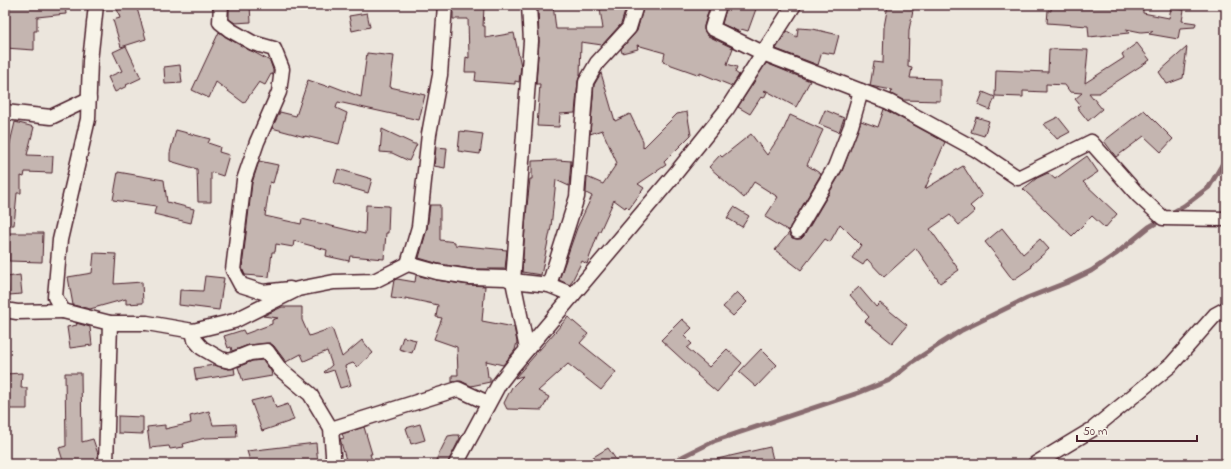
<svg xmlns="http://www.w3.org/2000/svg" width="1231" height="469" font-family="'Indie Flower',sans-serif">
  <rect width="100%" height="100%" fill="#ece6dd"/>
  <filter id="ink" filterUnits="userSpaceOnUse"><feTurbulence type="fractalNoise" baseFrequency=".025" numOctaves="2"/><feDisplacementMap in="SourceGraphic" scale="8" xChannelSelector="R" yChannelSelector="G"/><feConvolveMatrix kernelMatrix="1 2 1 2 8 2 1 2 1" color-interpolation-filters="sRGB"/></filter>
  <g filter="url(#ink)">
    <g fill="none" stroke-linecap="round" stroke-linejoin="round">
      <!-- stream -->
      <g stroke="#896c6f" stroke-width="5">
        <path d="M 1170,214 L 1184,206 L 1209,187 L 1226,158"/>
        <path d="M 670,464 L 684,456 L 714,441 L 858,393 L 890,380 L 912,362 L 962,330 L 1027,298 L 1068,282 L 1091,271 L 1116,254 L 1149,227 L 1163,219"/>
      </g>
    </g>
    <!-- building -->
    <g fill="#c4b5b0" stroke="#4a1f2b">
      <path d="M 5,5 L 65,5 L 66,14 L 37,17 L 37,31 L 34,31 L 34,50 L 5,48 L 6,31 L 5,31 Z"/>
      <path d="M 116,5 L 136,5 L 146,39 L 121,47 L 113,20 L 120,18 Z"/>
      <path d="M 229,5 L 250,5 L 251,22 L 235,23 L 229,19 Z"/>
      <path d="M 538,5 L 553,5 L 556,29 L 603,29 L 600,9 L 620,5 L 627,5 L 621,24 L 602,45 L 581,42 L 580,75 L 578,81 L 575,113 L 560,114 L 559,127 L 537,126 L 540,84 L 536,84 L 539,42 Z"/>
      <path d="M 644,5 L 710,5 L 704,26 L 704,30 L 708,36 L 733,48 L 727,64 L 737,67 L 735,72 L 739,75 L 732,86 L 700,73 L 700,75 L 663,62 L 665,53 L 637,45 L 638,49 L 622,53 L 621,49 L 637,31 Z"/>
      <path d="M 727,5 L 744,5 L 756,9 L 748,31 L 741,29 L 740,32 L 722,24 Z"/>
      <path d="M 888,5 L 914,5 L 909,30 L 908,67 L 912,68 L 910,78 L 940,79 L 940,101 L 903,100 L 891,94 L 892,90 L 870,86 L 874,62 L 883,63 L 884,27 Z"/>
      <path d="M 1051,5 L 1143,5 L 1143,13 L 1169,18 L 1171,8 L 1184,10 L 1182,21 L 1196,23 L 1195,27 L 1180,28 L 1178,39 L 1149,34 L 1153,31 L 1141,32 L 1126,29 L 1129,33 L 1089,37 L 1088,26 L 1047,23 L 1048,10 L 1051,11 Z"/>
      <path d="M 453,7 L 484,7 L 483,26 L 485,26 L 485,38 L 514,33 L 521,66 L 519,82 L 515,81 L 515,84 L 475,81 L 476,72 L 465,72 L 466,57 L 469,58 L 468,19 L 453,19 Z"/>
      <path d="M 367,13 L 370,27 L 352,31 L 349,16 Z"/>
      <path d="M 798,28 L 813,29 L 839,35 L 834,54 L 822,52 L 818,65 L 776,49 L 787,31 L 797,37 Z"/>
      <path d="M 219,32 L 226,37 L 270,61 L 273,70 L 273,75 L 271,74 L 265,85 L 259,82 L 244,103 L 216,82 L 209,98 L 192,90 Z"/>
      <path d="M 1137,43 L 1150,60 L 1099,93 L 1089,93 L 1102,109 L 1088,121 L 1077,107 L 1080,105 L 1075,99 L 1082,93 L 1070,92 L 1065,85 L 1046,84 L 1046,92 L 1023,91 L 1023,97 L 995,96 L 996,70 L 1048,72 L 1049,49 L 1088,50 L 1085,83 L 1124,58 L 1122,54 Z"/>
      <path d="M 126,46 L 141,78 L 126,85 L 127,86 L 115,92 L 108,77 L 122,71 L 113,52 Z"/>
      <path d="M 1187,47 L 1183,78 L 1167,84 L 1159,72 Z"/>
      <path d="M 367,53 L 394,56 L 390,87 L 425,95 L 419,120 L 338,102 L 336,108 L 347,113 L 339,144 L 305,136 L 305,137 L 272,128 L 280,112 L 296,116 L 308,80 L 329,87 L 330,85 L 361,97 Z"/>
      <path d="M 766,63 L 810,81 L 796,107 L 765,90 L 764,91 L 767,92 L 764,98 L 761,97 L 750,114 L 738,107 Z"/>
      <path d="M 180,65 L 182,83 L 165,84 L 164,67 Z"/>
      <path d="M 601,73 L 615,121 L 630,114 L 643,141 L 643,148 L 677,114 L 687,112 L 691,135 L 664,162 L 666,165 L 638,184 L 644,188 L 629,209 L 626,206 L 625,208 L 614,200 L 600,231 L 599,231 L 587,264 L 582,261 L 570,285 L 559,280 L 577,228 L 592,196 L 586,193 L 587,177 L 603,184 L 617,163 L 602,130 L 590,134 L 594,85 Z"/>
      <path d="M 983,92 L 995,97 L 990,110 L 978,105 Z"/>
      <path d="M 884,109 L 945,142 L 925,189 L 963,166 L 982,196 L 970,206 L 975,211 L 959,225 L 950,215 L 930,229 L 959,270 L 940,283 L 916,248 L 884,277 L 867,259 L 863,265 L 852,258 L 861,245 L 840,224 L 830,242 L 825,239 L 801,270 L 775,250 L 789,233 L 792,238 L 797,239 L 801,239 L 804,236 L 842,171 L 861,121 L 878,127 Z"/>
      <path d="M 825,110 L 844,118 L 839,132 L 819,124 Z"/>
      <path d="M 1144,110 L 1173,139 L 1161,152 L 1144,136 L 1116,157 L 1104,141 Z"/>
      <path d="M 790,115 L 823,130 L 807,165 L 821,174 L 790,227 L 789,231 L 765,217 L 778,197 L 754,182 L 744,198 L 709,167 L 720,155 L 722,157 L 751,134 L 767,155 L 783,131 Z"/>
      <path d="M 976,117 L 989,121 L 984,136 L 971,132 Z"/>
      <path d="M 1058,117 L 1070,132 L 1057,139 L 1044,124 Z"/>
      <path d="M 15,122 L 34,127 L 27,155 L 53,156 L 52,173 L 25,172 L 24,177 L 21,176 L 21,193 L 17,193 L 14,225 L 5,225 L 5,178 L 6,178 L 9,147 Z"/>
      <path d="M 382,129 L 414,144 L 417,144 L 409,161 L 392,153 L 380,152 Z"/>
      <path d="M 176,130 L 210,139 L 208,143 L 220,147 L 219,152 L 229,155 L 223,176 L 211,172 L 211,202 L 198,202 L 197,169 L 170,161 L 170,153 Z"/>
      <path d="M 460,131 L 483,134 L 480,154 L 458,151 Z"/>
      <path d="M 436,147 L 447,148 L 445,168 L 434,166 Z"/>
      <path d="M 1087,156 L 1098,172 L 1083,182 L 1117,214 L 1105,228 L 1092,216 L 1072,236 L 1023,189 L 1037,178 L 1048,173 L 1055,179 Z"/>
      <path d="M 558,160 L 571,161 L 569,186 L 556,180 L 551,227 L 541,275 L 522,272 L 526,215 L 530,179 L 532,179 L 532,161 Z"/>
      <path d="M 259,161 L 278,165 L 273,183 L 270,182 L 265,216 L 301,224 L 302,219 L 365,234 L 366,205 L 389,206 L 388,233 L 386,233 L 384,259 L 350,256 L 349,261 L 326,256 L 327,250 L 294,241 L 293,247 L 276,244 L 275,252 L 272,252 L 269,277 L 245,275 L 242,268 L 252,183 Z"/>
      <path d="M 338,169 L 372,179 L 368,193 L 334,183 Z"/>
      <path d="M 118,172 L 164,180 L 167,202 L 194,209 L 191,223 L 154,214 L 156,206 L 113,200 Z"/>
      <path d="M 430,205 L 440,205 L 440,240 L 455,242 L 455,245 L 507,250 L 505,269 L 471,269 L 439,264 L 419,258 L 427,229 Z"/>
      <path d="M 734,207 L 749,216 L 742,227 L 727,218 Z"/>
      <path d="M 1002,228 L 1023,254 L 1040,239 L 1049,249 L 1031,265 L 1032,267 L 1013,280 L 1001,264 L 1002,263 L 985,242 Z"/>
      <path d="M 9,233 L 43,233 L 42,262 L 9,261 Z"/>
      <path d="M 94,253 L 116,254 L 114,284 L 142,282 L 143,303 L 126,304 L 126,299 L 90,309 L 73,305 L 68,277 L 92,273 Z"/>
      <path d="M 20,275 L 22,294 L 9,295 L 7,277 Z"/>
      <path d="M 416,275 L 436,280 L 469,285 L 485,286 L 482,321 L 514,327 L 517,342 L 515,350 L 503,365 L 486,361 L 488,377 L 490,377 L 490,382 L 471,386 L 461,381 L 452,382 L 452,375 L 458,375 L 457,347 L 434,339 L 442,318 L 436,317 L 438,305 L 405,298 L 405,300 L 391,298 L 394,280 L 397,279 L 415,282 Z"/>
      <path d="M 205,276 L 224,278 L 219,310 L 179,305 L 180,290 L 203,291 Z"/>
      <path d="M 859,287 L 876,307 L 880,303 L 907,325 L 892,343 L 865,321 L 869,317 L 850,295 Z"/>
      <path d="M 737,292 L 747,302 L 733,316 L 723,307 Z"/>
      <path d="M 282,307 L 302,307 L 302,320 L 309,336 L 332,328 L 342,357 L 362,340 L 373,353 L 357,367 L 353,363 L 345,366 L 351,385 L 340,388 L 334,370 L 325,373 L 324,372 L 332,365 L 327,351 L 304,361 L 301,354 L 286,362 L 274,346 L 270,343 L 249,345 L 232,351 L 231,347 L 228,348 L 224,336 L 243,330 L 245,334 L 272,324 L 272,320 L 278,318 L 263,316 Z"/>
      <path d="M 568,317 L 588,334 L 580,343 L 616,372 L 601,390 L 568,364 L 538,391 L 549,397 L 542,410 L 507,409 L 504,403 L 512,387 L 523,376 L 515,378 Z"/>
      <path d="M 682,319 L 692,328 L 684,336 L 692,344 L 687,348 L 709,367 L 727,349 L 742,363 L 717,392 L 697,375 L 698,374 L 661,340 Z"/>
      <path d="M 76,323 L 90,327 L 92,345 L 70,348 L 67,327 L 77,325 Z"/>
      <path d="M 403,337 L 416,340 L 412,353 L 399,349 Z"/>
      <path d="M 761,349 L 777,365 L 756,387 L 739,372 Z"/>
      <path d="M 263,360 L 271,371 L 272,376 L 243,381 L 238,367 L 252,361 Z"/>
      <path d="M 214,365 L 228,369 L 234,368 L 235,374 L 196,380 L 194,368 Z"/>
      <path d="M 22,373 L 21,388 L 27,388 L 27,409 L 5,409 L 5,374 Z"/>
      <path d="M 65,373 L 81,373 L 82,442 L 93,439 L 98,454 L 98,464 L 64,464 L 59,448 L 66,446 Z"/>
      <path d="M 272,396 L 276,408 L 288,404 L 294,420 L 262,431 L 251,401 Z"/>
      <path d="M 209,411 L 213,425 L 236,424 L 237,437 L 205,438 L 183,444 L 184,447 L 170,449 L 169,446 L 150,448 L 147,427 L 165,425 L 165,429 L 191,423 L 190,416 Z"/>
      <path d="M 118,416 L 143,417 L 143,434 L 118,433 Z"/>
      <path d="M 420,424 L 425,440 L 411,444 L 406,428 Z"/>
      <path d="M 364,427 L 372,454 L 370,454 L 373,464 L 347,464 L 341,442 L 340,439 L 344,438 L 342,434 Z"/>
      <path d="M 454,435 L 459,435 L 460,438 L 449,460 L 448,464 L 434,464 L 448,436 Z"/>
      <path d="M 316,443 L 318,464 L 251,464 L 247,451 Z"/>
      <path d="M 770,447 L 774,464 L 718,464 L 717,459 Z"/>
      <path d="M 608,448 L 619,464 L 582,464 Z"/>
    </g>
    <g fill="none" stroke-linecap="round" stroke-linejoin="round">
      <!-- street casing -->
      <g stroke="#4a1f2b" stroke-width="17">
        <g id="street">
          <path d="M 96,5 L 90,61 L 88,119 L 60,240 L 55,297 L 63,311 L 110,323 L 147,323 L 193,331 L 234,321 L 298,289 L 334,282 L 374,281 L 408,264 L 437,272 L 470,277 L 506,278 L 513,281 L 549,285 L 573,295"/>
          <path d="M 221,5 L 220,22 L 230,30 L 253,43 L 274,49 L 282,69 L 279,92 L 257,142 L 244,180 L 233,270 L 241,285 L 263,292 L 290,289"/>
          <path d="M 719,5 L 712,28 L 763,53 L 889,102 L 975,149 L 1018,178 L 1091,142 L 1139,196 L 1163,218 L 1226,219"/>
          <path d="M 5,112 L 51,117 L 89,99"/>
          <path d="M 797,231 L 835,167 L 851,126 L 861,91"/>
          <path d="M 408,264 L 419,227 L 429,134 L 440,75 L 445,5"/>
          <path d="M 549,285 L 577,197 L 586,82 L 597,63 L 629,28 L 636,5"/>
          <path d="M 5,310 L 17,312 L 63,311"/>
          <path d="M 193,331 L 195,340 L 202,348 L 221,359 L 230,361 L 250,353 L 267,351 L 280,369 L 310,394 L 331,429 L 333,454 L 333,464"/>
          <path d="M 527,349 L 513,281 L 531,41 L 529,5"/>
          <path d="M 331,429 L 458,389 L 488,403"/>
          <path d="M 106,464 L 110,323"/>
          <path d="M 456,464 L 499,384 L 513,366 L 675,174 L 727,109 L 794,5"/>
          <path d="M 1035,464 L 1093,429 L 1171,365 L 1215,315 L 1226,309"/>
        </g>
      </g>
      <!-- street -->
      <use href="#street" stroke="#f7f3e8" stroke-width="14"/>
    </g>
  </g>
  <!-- margin -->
  <rect width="1231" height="469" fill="none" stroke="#f7f3e8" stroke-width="20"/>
  <rect x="10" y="10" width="1211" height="449" fill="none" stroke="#4a1f2b" stroke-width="1.5" filter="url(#ink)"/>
  <!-- scale -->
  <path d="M1077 435v6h120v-6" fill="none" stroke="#4a1f2b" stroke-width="2"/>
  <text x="1083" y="435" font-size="12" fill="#4a1f2b" stroke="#f7f3e8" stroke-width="3" paint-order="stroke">50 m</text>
</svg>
